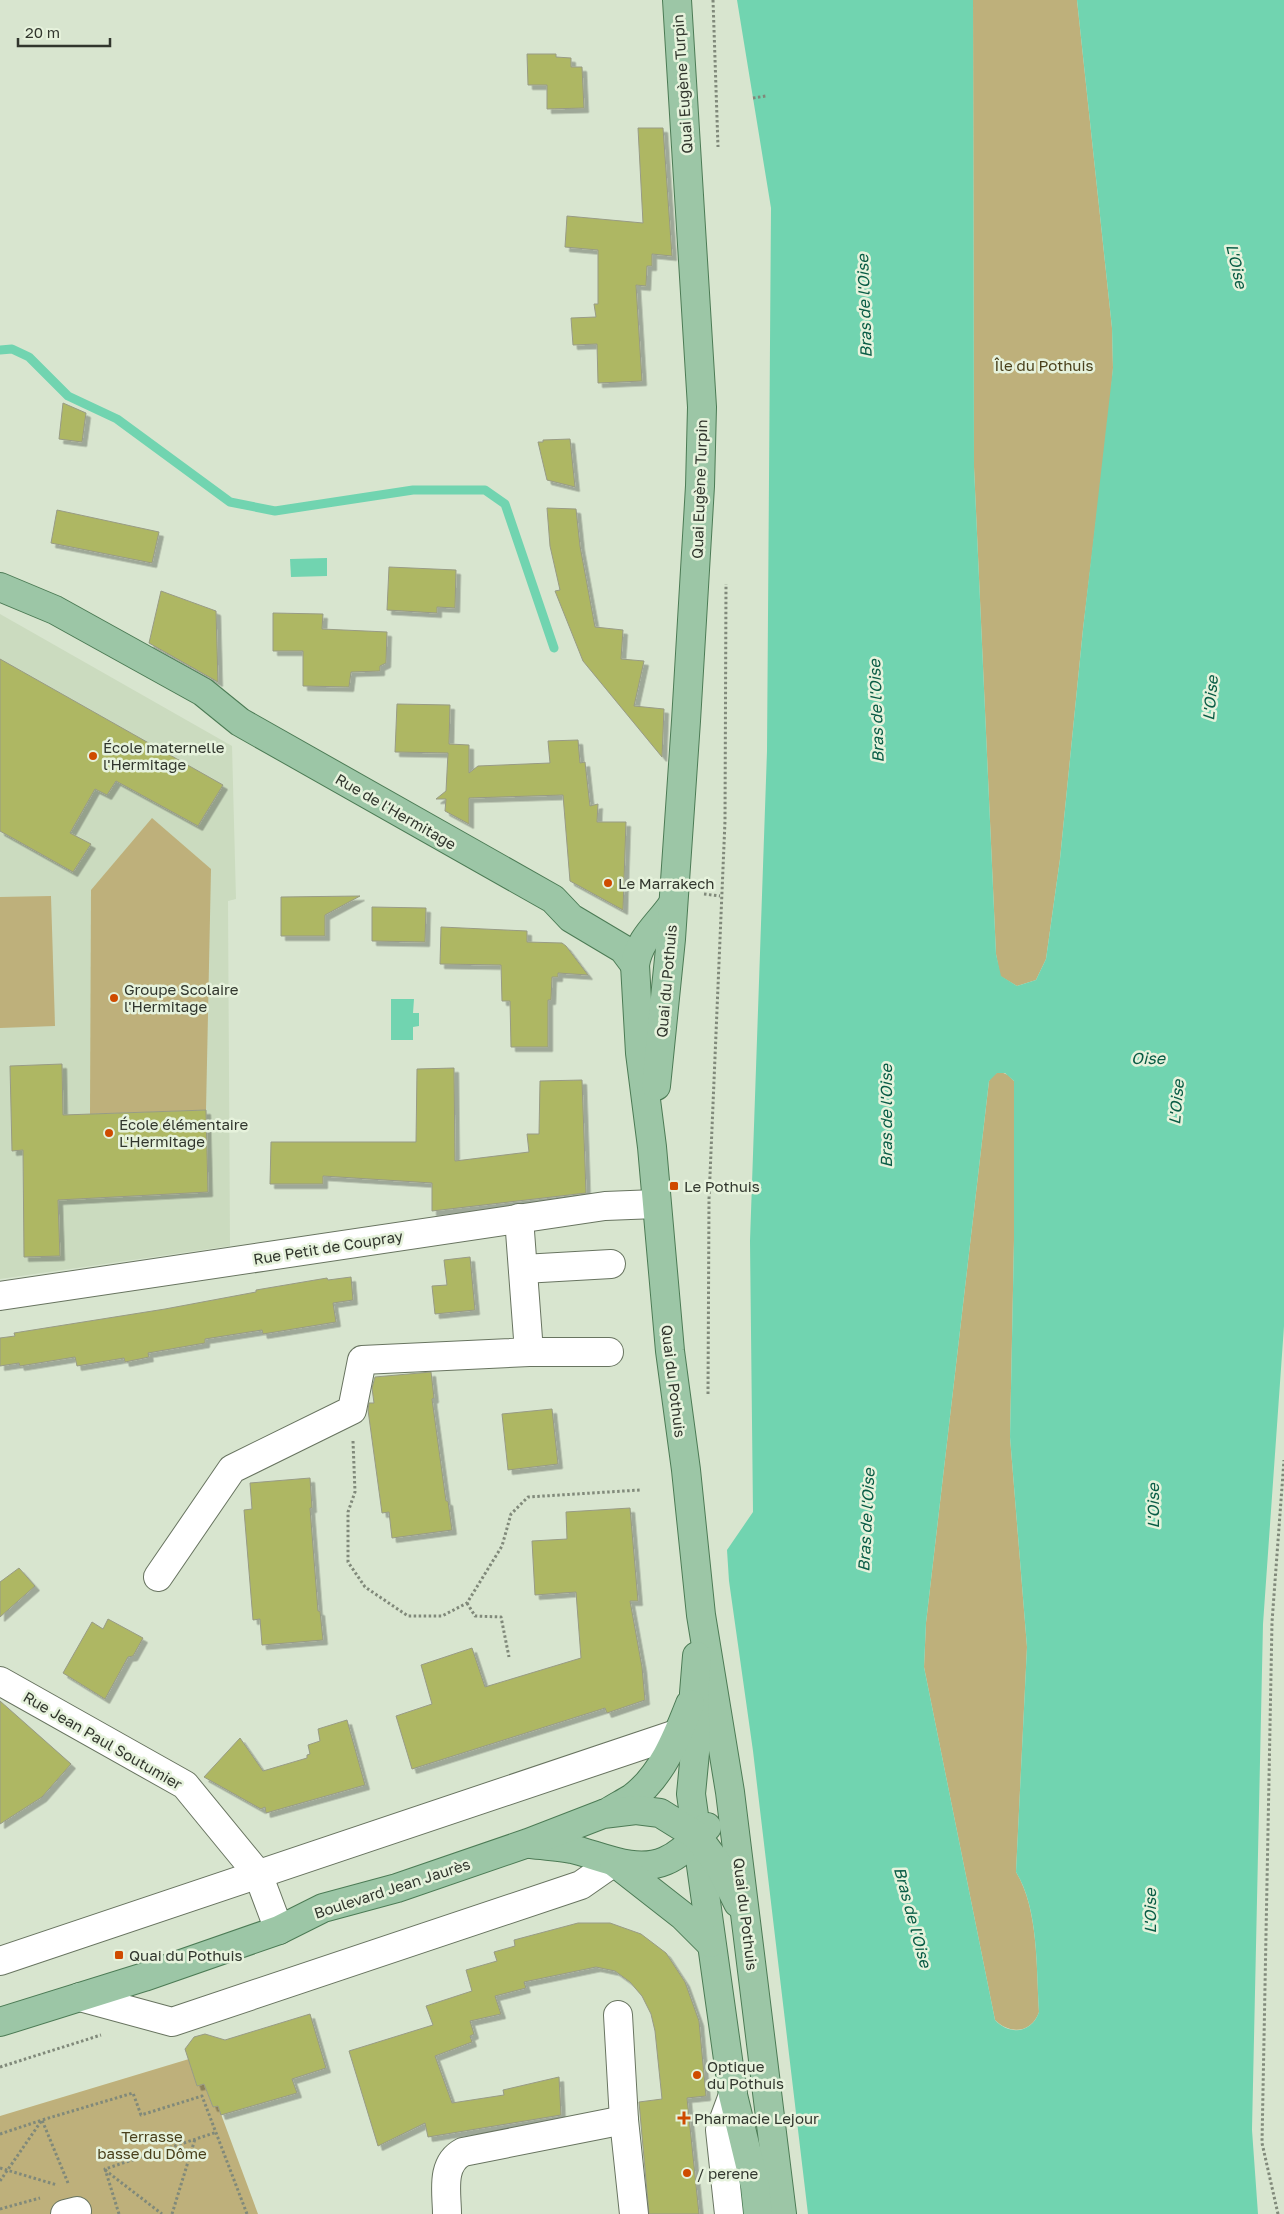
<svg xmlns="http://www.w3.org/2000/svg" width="1284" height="2214" font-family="'Golos Text',sans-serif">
  <defs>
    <filter id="shadow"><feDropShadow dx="4.5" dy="4.5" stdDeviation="0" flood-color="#0004"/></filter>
  </defs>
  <rect width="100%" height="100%" fill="#d8e5cf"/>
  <!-- built -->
  <path fill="#cbdbbf" d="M 0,614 L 232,746 L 236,899 L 228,901 L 230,1246 L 0,1279 Z"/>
  <!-- green -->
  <g fill="#beb07b">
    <path d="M 973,0 L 1077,0 L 1112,328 L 1113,368 L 1110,406 L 1083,629 L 1060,859 L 1046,959 L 1036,980 L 1017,986 L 1000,976 L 996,954 L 974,467 Z"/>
    <path d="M 152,818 L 211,869 L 206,1110 L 90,1114 L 91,890 Z"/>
    <path d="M 51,896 L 55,1026 L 0,1028 L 0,897 Z"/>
    <path d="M 1001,1072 L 1008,1075 L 1014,1081 L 1014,1240 L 1010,1437 L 1027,1647 L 1016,1872 C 1039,1910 1036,1969 1039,2012 C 1032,2033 1010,2035 995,2020 L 924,1667 L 926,1623 L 989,1081 L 993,1074 Z"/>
    <path d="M 189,2059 L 197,2086 L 204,2084 L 213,2107 L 218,2106 L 258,2214 L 0,2214 L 0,2116 Z"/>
  </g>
  <!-- water -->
  <g fill="#71d4b0" fill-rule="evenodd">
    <path d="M 737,0 L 973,0 L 974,467 L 996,954 L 1001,976 L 1017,986 L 1036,980 L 1046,959 L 1060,859 L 1083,629 L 1113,368 L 1112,328 L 1077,0 L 1284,0 L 1284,1326 L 1263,1624 L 1252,2130 L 1258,2214 L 808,2214 L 753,1751 L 729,1581 L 727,1550 L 753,1512 L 750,1241 L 767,751 L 771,208 ZM 997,1073 L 1005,1073 L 1014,1081 L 1014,1240 L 1010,1437 L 1027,1647 L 1016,1872 C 1039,1909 1036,1969 1039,2012 C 1032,2033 1010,2036 995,2020 L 924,1667 L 926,1623 L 989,1081 Z"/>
    <path d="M 327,558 L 327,576 L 291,577 L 290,559 Z"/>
    <path d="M 391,999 L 414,999 L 413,1013 L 419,1013 L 419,1026 L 413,1027 L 413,1040 L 391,1040 Z"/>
  </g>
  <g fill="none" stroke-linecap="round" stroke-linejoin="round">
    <!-- stream -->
    <path stroke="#71d4b0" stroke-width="9" d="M 0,350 L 12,349 L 29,357 L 68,396 L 117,419 L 230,502 L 275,511 L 413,490 L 485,490 L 505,504 L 554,648"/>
  </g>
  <!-- building -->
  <g fill="#aeb764" stroke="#989b85" filter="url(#shadow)">
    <path d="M 527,54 L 556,54 L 556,57 L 571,58 L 571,67 L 582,67 L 584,108 L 547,109 L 547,85 L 528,85 Z"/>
    <path d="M 638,128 L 663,128 L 672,256 L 652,254 L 652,266 L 647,266 L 646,286 L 636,285 L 642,381 L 598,383 L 597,344 L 573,345 L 571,318 L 596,317 L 594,304 L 598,304 L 598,250 L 565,247 L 567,216 L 643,223 Z"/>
    <path d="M 63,403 L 86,413 L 82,442 L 59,439 Z"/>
    <path d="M 570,439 L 575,487 L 547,480 L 538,442 L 543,442 L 543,440 Z"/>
    <path d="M 547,508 L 576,509 L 580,546 L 595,627 L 623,630 L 621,659 L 644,661 L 634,706 L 664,709 L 662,757 L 583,661 L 555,591 L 560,590 L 550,546 Z"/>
    <path d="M 57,510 L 159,532 L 152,563 L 51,543 Z"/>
    <path d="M 389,567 L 456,570 L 455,608 L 437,607 L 437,613 L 387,610 Z"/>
    <path d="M 161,591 L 216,611 L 218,682 L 149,643 Z"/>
    <path d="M 273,613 L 323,614 L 322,629 L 387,632 L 386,663 L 380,666 L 380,671 L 351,672 L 349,687 L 303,686 L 303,651 L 273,651 Z"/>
    <path d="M 0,659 L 223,785 L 198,826 L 116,781 L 107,795 L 95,789 L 70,833 L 91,844 L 73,872 L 0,831 Z"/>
    <path d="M 397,704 L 450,705 L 449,744 L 469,745 L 469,773 L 478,766 L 550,763 L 548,741 L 578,740 L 580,763 L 585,762 L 590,806 L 598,804 L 597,822 L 626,822 L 623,910 L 570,881 L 563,795 L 469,798 L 469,824 L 445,811 L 446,799 L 436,799 L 446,791 L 448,753 L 395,752 Z"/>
    <path d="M 360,896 L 325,915 L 325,936 L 281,936 L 281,897 Z"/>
    <path d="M 372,907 L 426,908 L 425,942 L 372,941 Z"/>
    <path d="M 441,927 L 527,931 L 527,942 L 562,943 L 566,946 L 588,975 L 558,973 L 558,977 L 552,977 L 551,1000 L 548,1000 L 548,1047 L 511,1047 L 510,1001 L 502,1001 L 501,965 L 440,964 Z"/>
    <path d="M 62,1064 L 63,1115 L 206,1110 L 208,1192 L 58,1200 L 60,1256 L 24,1257 L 23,1150 L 12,1151 L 10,1066 Z"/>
    <path d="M 454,1068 L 455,1161 L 529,1152 L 527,1134 L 539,1134 L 540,1081 L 582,1080 L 586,1193 L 432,1211 L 432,1183 L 323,1176 L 323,1184 L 270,1184 L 271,1142 L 416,1142 L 417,1069 Z"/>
    <path d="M 470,1257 L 475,1310 L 435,1314 L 432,1286 L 447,1285 L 444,1260 Z"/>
    <path d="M 351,1277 L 353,1300 L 333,1303 L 336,1322 L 263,1334 L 262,1330 L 205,1339 L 205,1343 L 148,1353 L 149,1357 L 125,1362 L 124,1358 L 77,1366 L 75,1357 L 20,1366 L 19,1363 L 0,1366 L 0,1338 L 15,1336 L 14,1333 L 165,1309 L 256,1292 L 256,1290 L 327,1278 L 328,1280 Z"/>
    <path d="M 431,1372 L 434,1398 L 432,1399 L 446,1501 L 448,1501 L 452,1530 L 392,1538 L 389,1512 L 382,1513 L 368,1410 L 369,1403 L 374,1403 L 372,1388 L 375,1377 Z"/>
    <path d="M 552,1409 L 558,1464 L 508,1470 L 502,1414 Z"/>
    <path d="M 310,1478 L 312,1508 L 310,1508 L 318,1611 L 320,1611 L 323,1640 L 262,1645 L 260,1619 L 253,1620 L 244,1510 L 252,1509 L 250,1483 Z"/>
    <path d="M 630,1508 L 638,1601 L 630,1601 L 642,1667 L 645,1700 L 607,1713 L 605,1708 L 412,1769 L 396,1716 L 432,1704 L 421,1665 L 472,1648 L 485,1687 L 581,1658 L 576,1592 L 535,1595 L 532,1541 L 567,1539 L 566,1512 Z"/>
    <path d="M 19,1568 L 35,1586 L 0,1617 L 0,1582 Z"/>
    <path d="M 108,1619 L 143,1638 L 133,1656 L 128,1657 L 105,1699 L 63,1673 L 92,1622 L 103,1629 Z"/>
    <path d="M 0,1701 L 71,1764 L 42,1797 L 0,1824 Z"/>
    <path d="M 347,1720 L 365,1785 L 266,1813 L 265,1807 L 261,1809 L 204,1777 L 240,1738 L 263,1771 L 307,1758 L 307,1755 L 310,1754 L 308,1745 L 320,1741 L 318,1729 Z"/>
    <path d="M 578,1923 L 610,1923 L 641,1934 L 666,1953 L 685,1982 L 699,2021 L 706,2096 L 687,2098 L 699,2214 L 649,2214 L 639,2102 L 662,2099 L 655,2031 L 651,2014 L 642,1996 L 630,1982 L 615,1971 L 596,1967 L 524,1982 L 526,1988 L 495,1996 L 501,2014 L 470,2021 L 474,2034 L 470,2036 L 472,2042 L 435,2056 L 452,2103 L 504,2095 L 503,2090 L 559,2077 L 561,2115 L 428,2137 L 425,2123 L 378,2146 L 349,2051 L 433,2025 L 426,2006 L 472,1991 L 466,1970 L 497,1961 L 494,1952 L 515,1946 L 514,1940 Z"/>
    <path d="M 310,2014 L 326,2068 L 292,2079 L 297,2093 L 221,2115 L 218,2106 L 213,2107 L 204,2084 L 197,2086 L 185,2049 L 194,2037 L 205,2034 L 225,2040 Z"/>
  </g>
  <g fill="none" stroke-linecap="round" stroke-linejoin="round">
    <!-- minor casing -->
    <g stroke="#687460" stroke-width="30">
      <g id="minor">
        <path d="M 523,1269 L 611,1264"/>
        <path d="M 0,1296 L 605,1206 L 656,1204"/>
        <path d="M 529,1352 L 609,1352"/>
        <path d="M 158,1577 L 232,1469 L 352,1410 L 362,1360 L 529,1352 L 519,1218"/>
        <path d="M 0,1681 L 185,1785 L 258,1874 L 279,1930"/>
        <path d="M 0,1961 L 679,1733"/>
        <path d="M 80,1997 L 172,2022 L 581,1885 L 614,1862"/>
        <path d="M 618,2015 L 624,2120 L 634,2214"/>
        <path d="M 65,2214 L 77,2211"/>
        <path d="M 447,2214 C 447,2193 440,2164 463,2152 L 624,2120"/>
        <path d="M 729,2214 L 720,2130 L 733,2095"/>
      </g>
    </g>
    <!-- major casing -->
    <g stroke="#4c7b55" stroke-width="30">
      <g id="major">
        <path d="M 0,587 L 55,610 L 203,692 L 240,722 L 553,899 L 571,918 L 623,949 L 635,965"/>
        <path d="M 672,905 C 658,925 639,939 635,965 L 640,1053 L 652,1147 L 670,1351 L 686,1470 L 701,1615 L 730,1792 L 782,2214"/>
        <path d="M 656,1086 L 671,939 L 686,721 L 700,486 L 702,407 L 677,0"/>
        <path d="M 697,1656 L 694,1693 L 696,1742 L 691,1794 L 733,2095 L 755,2186 L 758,2214"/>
        <path d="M 608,1812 C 616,1807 624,1803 632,1798 C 662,1776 677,1737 690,1704"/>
        <path d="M 530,1844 C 544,1846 558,1846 572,1849 C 601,1856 635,1874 665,1861 C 682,1854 694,1839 707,1827"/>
        <path d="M 614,1862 L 683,1916 L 710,1943"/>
        <path d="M 0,2022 L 144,1977 L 279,1930 L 323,1908 L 397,1888 L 528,1843 L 603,1814 L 636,1810 L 660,1813 L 697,1836 L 720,1867 L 738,1903"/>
      </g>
    </g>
    <!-- path -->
    <g stroke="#80897a" stroke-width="3" stroke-dasharray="2.5 2.5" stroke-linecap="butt">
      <path d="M 713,0 L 718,147"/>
      <path d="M 753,98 L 766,96"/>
      <path d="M 704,894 L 720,896"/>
      <path d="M 708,1394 L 709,1199 L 725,821 L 726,584"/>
      <path d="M 353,1441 L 355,1492 L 348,1512 L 348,1562 L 365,1587 L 408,1616 L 442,1616 L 467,1603 L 502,1546 L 511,1514 L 528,1497 L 640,1490"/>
      <path d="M 467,1603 L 475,1616 L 501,1617 L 509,1657"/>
      <path d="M 0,2067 L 101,2035"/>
      <path d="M 0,2134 L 42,2120 L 68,2183"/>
      <path d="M 0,2168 L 57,2185"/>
      <path d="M 105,2170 L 162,2214"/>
      <path d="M 0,2181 L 42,2120 L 133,2093 L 141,2115 L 202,2096 L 247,2214"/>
      <path d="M 0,2209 L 40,2198"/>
      <path d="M 119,2214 L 105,2169 L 217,2132"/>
      <path d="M 172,2214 L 195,2139"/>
      <path d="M 1278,2214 L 1262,2143 L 1272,1622 L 1284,1460"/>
    </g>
    <!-- minor -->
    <use href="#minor" stroke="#fff" stroke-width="28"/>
    <!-- major -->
    <use href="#major" stroke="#9cc6a6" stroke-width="28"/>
  </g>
  <!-- markers -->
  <g fill="#cf4b00" stroke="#e6f2dc" stroke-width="2">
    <circle cx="93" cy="756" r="5"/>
    <circle cx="608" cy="883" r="5"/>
    <circle cx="114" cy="998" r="5"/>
    <circle cx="109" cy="1133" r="5"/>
    <rect x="669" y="1181" width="10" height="10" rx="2.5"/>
    <rect x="114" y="1950" width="10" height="10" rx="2.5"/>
    <circle cx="697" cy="2075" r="5"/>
    <path d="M681.5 2110.5h5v5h5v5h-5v5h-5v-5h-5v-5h5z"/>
    <circle cx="687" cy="2173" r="5"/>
  </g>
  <g text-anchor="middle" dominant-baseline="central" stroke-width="5" stroke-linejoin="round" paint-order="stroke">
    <!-- street labels -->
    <g font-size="15" fill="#31362d" stroke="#e6f2dc">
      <text transform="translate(682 84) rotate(-94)">Quai Eugène Turpin</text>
      <text transform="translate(699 489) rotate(-88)">Quai Eugène Turpin</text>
      <text transform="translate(396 811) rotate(30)">Rue de l'Hermitage</text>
      <text transform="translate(666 981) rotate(-85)">Quai du Pothuis</text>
      <text transform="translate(328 1247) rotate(-9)">Rue Petit de Coupray</text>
      <text transform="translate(674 1381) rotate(83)">Quai du Pothuis</text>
      <text transform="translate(103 1740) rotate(30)">Rue Jean Paul Soutumier</text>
      <text transform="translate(392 1888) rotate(-18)">Boulevard Jean Jaurès</text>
      <text transform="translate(746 1914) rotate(83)">Quai du Pothuis</text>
    </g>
    <!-- park labels -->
    <g font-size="15" fill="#49401b" stroke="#e6f2dc">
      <text x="1044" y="365">Île du Pothuis</text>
      <text x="152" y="2136">Terrasse<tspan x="152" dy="17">basse du Dôme</tspan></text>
    </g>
    <!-- poi labels -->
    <g font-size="15" fill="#31362d" stroke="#e6f2dc" text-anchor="start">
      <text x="103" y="747">École maternelle<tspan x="103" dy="17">l'Hermitage</tspan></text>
      <text x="618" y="883">Le Marrakech</text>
      <text x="124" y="989">Groupe Scolaire<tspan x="124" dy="17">l'Hermitage</tspan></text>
      <text x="119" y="1124">École élémentaire<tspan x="119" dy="17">L'Hermitage</tspan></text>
      <text x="684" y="1186">Le Pothuis</text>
      <text x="129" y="1955">Quai du Pothuis</text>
      <text x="707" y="2066">Optique<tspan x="707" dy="17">du Pothuis</tspan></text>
      <text x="694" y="2118">Pharmacie Lejour</text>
      <text x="697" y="2173">/ perene</text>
    </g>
    <!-- water labels -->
    <g font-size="16" font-style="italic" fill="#095c45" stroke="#e6f2dc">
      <text transform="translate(1237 266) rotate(77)">L'Oise</text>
      <text transform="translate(864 306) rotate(-92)">Bras de l'Oise</text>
      <text transform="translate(1210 698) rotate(-85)">L'Oise</text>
      <text transform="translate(876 711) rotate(-92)">Bras de l'Oise</text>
      <text x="1148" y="1058">Oise</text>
      <text transform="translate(1176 1102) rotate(-85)">L'Oise</text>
      <text transform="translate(886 1116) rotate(-90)">Bras de l'Oise</text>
      <text transform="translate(1153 1506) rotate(-90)">L'Oise</text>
      <text transform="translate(866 1520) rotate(-87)">Bras de l'Oise</text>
      <text transform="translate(1150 1911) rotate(-90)">L'Oise</text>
      <text transform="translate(913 1917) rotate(75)">Bras de l'Oise</text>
    </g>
  </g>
  <!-- scale -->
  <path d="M18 38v8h92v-8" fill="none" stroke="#31362d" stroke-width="2.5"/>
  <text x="25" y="38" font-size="15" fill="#31362d" stroke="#e6f2dc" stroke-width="4" paint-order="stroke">20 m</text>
</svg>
